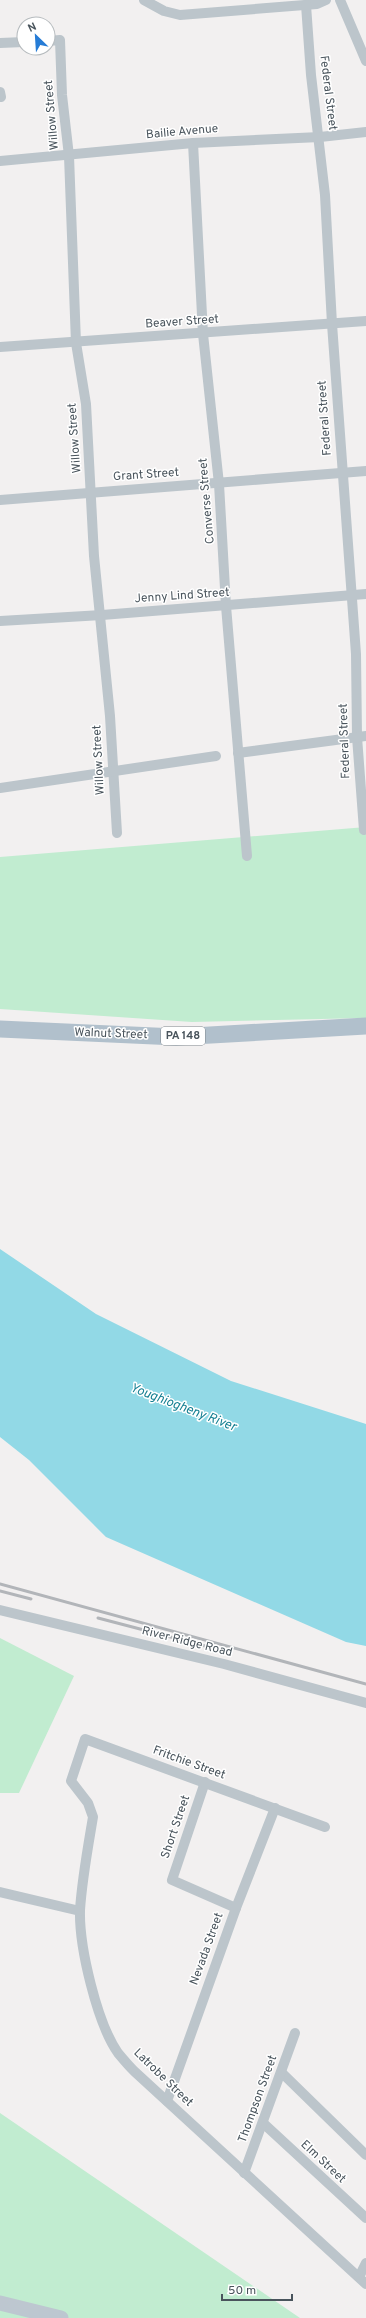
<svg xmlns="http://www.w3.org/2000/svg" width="366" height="2318" font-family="Overpass,sans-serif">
  <rect width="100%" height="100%" fill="#f2f0f0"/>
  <!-- green -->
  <g fill="#c1ecd0">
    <path d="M 366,827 L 366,1018 L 192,1022 L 0,1009 L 0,857 Z"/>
    <path d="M 0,1638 L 74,1676 L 19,1793 L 0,1793 Z"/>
    <path d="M 0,2113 L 300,2318 L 0,2318 Z"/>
  </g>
  <!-- water -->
  <path fill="#92d9e6" d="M 0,1249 L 96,1314 L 231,1381 L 366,1424 L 366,1646 L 346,1642 L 106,1537 L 29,1460 L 0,1437 Z"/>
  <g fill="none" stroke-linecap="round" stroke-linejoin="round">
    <!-- street -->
    <g stroke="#bcc5cb" stroke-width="10">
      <path d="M 144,0 L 164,11 L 180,15 L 317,4 L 326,0"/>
      <path d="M 340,0 L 366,61"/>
      <path d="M 306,5 L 311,75 L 325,195 L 332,324 L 356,654 L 357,737 L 364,830"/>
      <path d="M 48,41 L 60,40 L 62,95 L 69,156 L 76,343 L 86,404 L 94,556 L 110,716 L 117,833"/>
      <path d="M 0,43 L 24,42"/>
      <path d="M 0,92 L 1,97"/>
      <path d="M 193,143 L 203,334 L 219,484 L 226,606 L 247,856"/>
      <path d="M 0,161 L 193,143 L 320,137 L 366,132"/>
      <path d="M 0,347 L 366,321"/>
      <path d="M 0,500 L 366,471"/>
      <path d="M 0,621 L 102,615 L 366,594"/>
      <path d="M 238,753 L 366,736"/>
      <path d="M 0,788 L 216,756"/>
      <path d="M 0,1610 L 224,1664 L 366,1703"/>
      <path d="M 205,1782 L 172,1880 L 236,1908"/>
      <path d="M 325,1827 L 85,1739 L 71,1781 L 88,1803 L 93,1817 C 88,1847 82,1879 80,1910 C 79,1947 97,2023 118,2053 C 123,2059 128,2065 134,2071 L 366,2284"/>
      <path d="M 0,1892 L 80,1911"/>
      <path d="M 282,2073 L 366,2155"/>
      <path d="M 167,2101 L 236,1908 L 275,1808"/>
      <path d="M 263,2123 L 366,2218"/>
      <path d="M 244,2173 L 295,2033"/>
      <path d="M 359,2277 L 366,2263"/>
    </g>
    <!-- secondary -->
    <path stroke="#bdc7d0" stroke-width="15" d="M 0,2303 L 61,2318"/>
    <!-- primary -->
    <path stroke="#b1c0cc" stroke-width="17" d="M 0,1029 L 176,1037 L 366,1026"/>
    <!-- rail -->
    <g stroke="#b2b5b9" stroke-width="3">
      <path d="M 0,1584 L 366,1684"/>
      <path d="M 0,1591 L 31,1599"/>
      <path d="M 98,1618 L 205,1646"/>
    </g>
  </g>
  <g text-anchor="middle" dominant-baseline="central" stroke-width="3" stroke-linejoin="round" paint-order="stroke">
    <!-- shield labels -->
    <rect fill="#fff" stroke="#80878d" stroke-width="1" x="161" y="1027" width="44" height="18" rx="3"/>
    <g font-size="11" font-weight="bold" fill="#49545c">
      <text x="183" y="1036">PA 148</text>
    </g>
    <!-- street labels -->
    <g font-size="12" fill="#49545c" stroke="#fff">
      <text transform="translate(328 93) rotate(83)">Federal Street</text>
      <text transform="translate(52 115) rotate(-95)">Willow Street</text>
      <text transform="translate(182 132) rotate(-5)">Bailie Avenue</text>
      <text transform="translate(182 322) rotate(-4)">Beaver Street</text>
      <text transform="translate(325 418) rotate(-94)">Federal Street</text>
      <text transform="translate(75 438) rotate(-94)">Willow Street</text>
      <text transform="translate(146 475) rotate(-4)">Grant Street</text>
      <text transform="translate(207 501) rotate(-95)">Converse Street</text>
      <text transform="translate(182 596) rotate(-4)">Jenny Lind Street</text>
      <text transform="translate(345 741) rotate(-92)">Federal Street</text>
      <text transform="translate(99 760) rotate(-93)">Willow Street</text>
      <text transform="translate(111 1034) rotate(2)">Walnut Street</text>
      <text transform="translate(187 1642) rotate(14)">River Ridge Road</text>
      <text transform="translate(189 1763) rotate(20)">Fritchie Street</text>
      <text transform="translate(176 1827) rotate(-71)">Short Street</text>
      <text transform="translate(207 1949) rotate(-70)">Nevada Street</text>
      <text transform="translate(163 2078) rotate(44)">Latrobe Street</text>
      <text transform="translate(258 2099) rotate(-70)">Thompson Street</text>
      <text transform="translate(323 2162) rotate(43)">Elm Street</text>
    </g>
    <!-- water labels -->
    <g font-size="13" font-style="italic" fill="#168093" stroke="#fff">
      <text transform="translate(183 1408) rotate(21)">Youghiogheny River</text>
    </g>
  </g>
  <!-- north arrow -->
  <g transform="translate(36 36) rotate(335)"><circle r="19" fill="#ffffff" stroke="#b6bbbe"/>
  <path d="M0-3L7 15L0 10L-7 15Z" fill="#267cd6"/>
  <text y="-6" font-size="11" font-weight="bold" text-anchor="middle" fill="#49545c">N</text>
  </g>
  <!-- scale -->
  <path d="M222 2294v6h70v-6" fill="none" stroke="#49545c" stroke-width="2"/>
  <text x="228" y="2294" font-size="12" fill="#49545c" stroke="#ffffff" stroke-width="3" paint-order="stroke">50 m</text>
</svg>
